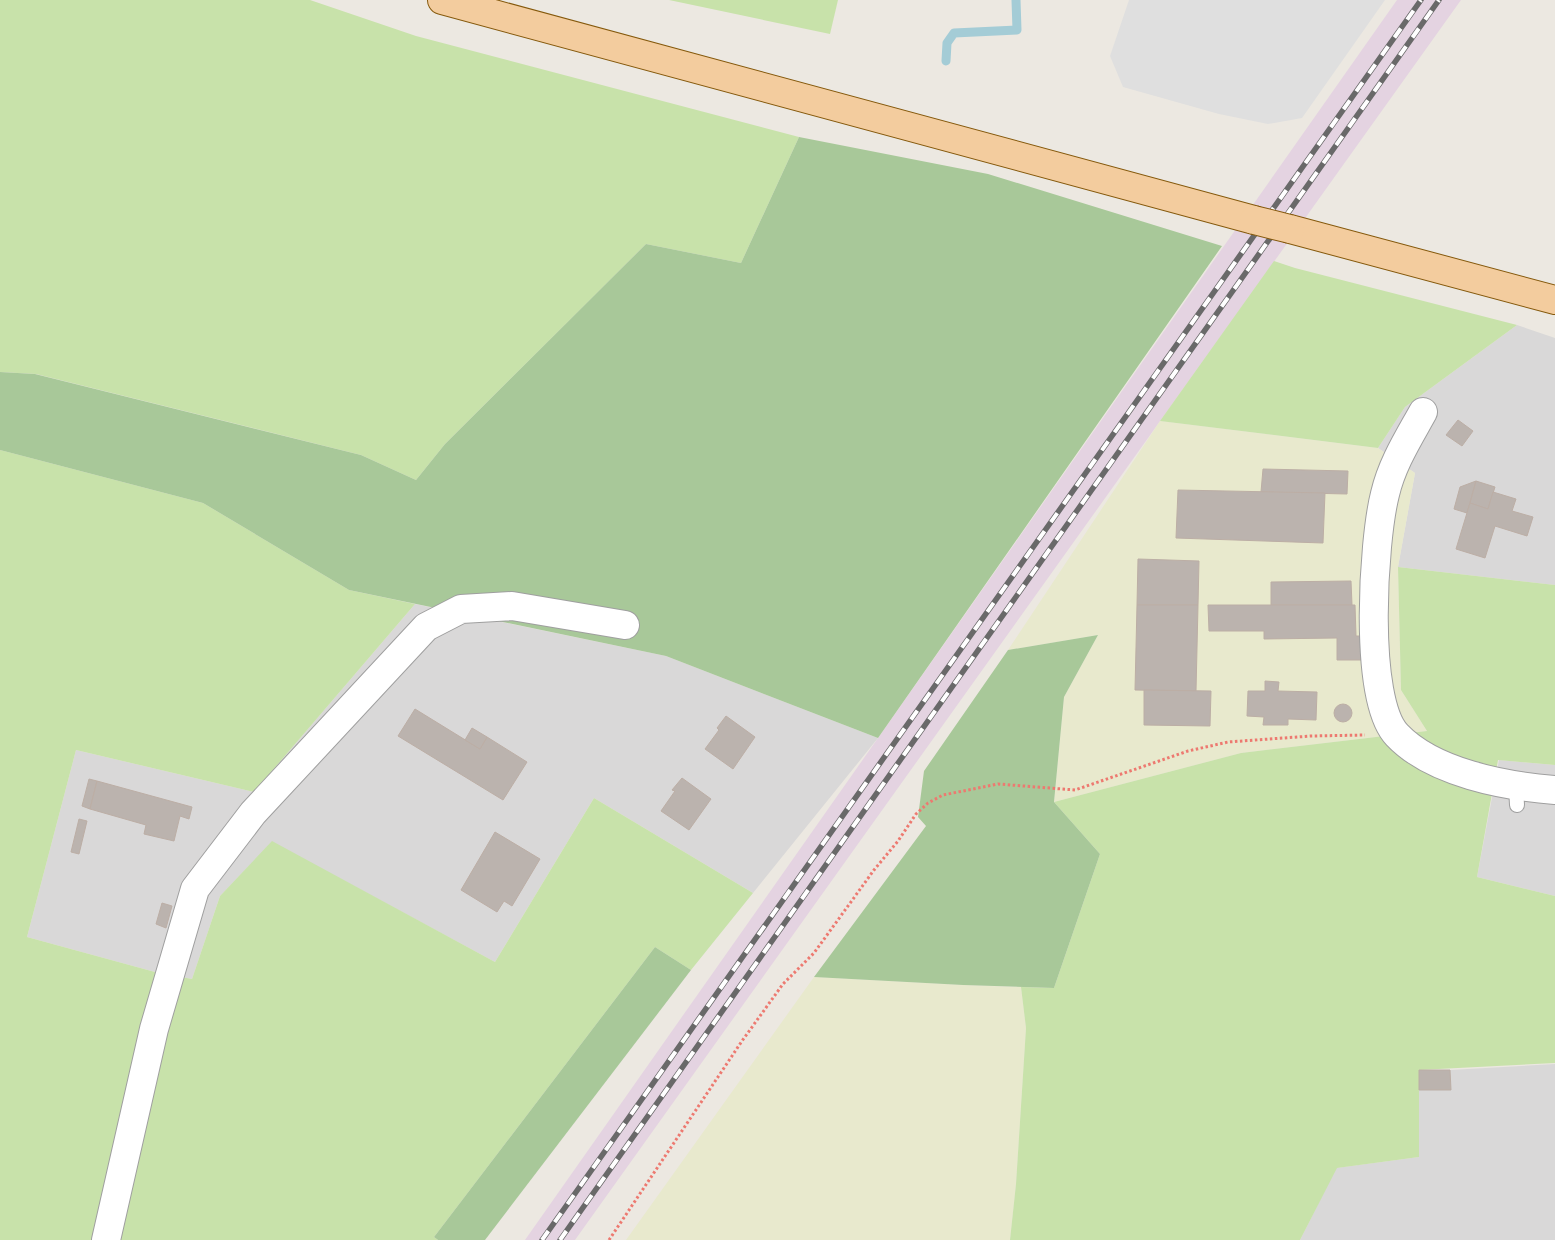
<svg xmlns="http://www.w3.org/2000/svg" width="1555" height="1240" font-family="Roboto,sans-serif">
  <rect width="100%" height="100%" fill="#ece8e1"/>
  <!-- residential -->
  <g fill="#d9d8d8">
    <path d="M 1517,325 L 1555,338 L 1555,585 L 1398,567 L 1415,473 L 1378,448 L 1405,407 Z"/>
    <path d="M 415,604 L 666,656 L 878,738 L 753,893 L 594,798 L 495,962 L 272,842 L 220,896 L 192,979 L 155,972 L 27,937 L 76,750 L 254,792 Z"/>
    <path d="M 1499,760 L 1555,765 L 1555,896 L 1477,877 Z"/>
    <path d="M 1555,1064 L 1555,1240 L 1300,1240 L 1336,1168 L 1419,1157 L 1419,1070 L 1450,1070 Z"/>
  </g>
  <!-- industrial -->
  <path fill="#e4d3e1" d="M 1397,0 L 1461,0 L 575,1240 L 525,1240 Z"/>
  <!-- farmland -->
  <g fill="#e8e9cd">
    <path d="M 1160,421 L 1378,448 L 1415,473 L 1398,567 L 1401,690 L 1427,731 L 1241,753 L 1054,802 L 1064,697 L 1098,635 L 1008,650 Z"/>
    <path d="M 814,977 L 963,985 L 1021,987 L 1026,1028 L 1016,1184 L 1010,1240 L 626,1240 Z"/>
  </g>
  <!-- grass -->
  <g fill="#c8e2aa">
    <path d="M 0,0 L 310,0 L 416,36 L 799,137 L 741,263 L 646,244 L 445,444 L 416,480 L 361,455 L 36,374 L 0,372 Z"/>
    <path d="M 669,0 L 838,0 L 830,34 Z"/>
    <path d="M 1274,261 L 1295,268 L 1517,325 L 1405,407 L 1378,448 L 1160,421 Z"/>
    <path d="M 0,450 L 203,503 L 349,590 L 415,604 L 254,792 L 76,750 L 27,937 L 155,972 L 192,979 L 220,896 L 272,841 L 495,962 L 594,798 L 753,893 L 691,970 L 655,947 L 434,1237 L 438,1240 L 0,1240 Z"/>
    <path d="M 1398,567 L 1555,585 L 1555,765 L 1498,760 L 1477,877 L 1555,896 L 1555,1063 L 1419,1070 L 1419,1157 L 1337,1168 L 1300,1240 L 1010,1240 L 1016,1184 L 1026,1028 L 1021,987 L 1054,988 L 1100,854 L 1054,802 L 1241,753 L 1427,731 L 1401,690 Z"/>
  </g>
  <!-- forest -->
  <g fill="#a8c899">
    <path d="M 799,137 L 988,174 L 1222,246 L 878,738 L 666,656 L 349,590 L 203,503 L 0,450 L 0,372 L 35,374 L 361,455 L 416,480 L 445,444 L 646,244 L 741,263 Z"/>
    <path d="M 1098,635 L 1064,697 L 1054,802 L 1100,854 L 1054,988 L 963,985 L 814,977 L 926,826 L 918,817 L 924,771 L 1008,650 Z"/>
    <path d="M 655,947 L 691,970 L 485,1240 L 438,1240 L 434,1237 Z"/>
  </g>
  <!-- parking -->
  <path fill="#dfdfdf" d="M 1129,0 L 1385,0 L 1302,118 L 1268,124 L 1219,114 L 1123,87 L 1110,56 Z"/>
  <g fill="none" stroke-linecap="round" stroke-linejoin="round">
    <!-- stream -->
    <path stroke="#a4ccd6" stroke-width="9" d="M 946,61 L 947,43 L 954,33 L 1017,30 L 1016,0"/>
  </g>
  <!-- building -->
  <g fill="#bbb3ae" stroke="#bcaea5">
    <path d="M 1458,420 L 1473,431 L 1462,446 L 1446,435 Z"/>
    <path d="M 1263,469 L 1348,471 L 1347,494 L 1261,492 Z"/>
    <path d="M 1476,481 L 1467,513 L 1454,509 L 1460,487 Z"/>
    <path d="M 1476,481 L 1495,487 L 1488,509 L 1470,503 Z"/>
    <path d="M 1178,490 L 1325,493 L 1323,543 L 1176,538 Z"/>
    <path d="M 1493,492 L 1516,499 L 1512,511 L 1533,517 L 1527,536 L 1495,526 L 1485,558 L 1456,549 L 1470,503 L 1488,509 Z"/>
    <path d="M 1138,559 L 1199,561 L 1198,605 L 1137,605 Z"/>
    <path d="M 1351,581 L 1352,605 L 1271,605 L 1271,582 Z"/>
    <path d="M 1137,605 L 1198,605 L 1196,691 L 1135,690 Z"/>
    <path d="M 1208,605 L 1355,605 L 1356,636 L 1360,636 L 1362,660 L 1337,660 L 1337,638 L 1264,639 L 1264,631 L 1209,631 Z"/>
    <path d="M 1265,681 L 1279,682 L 1278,691 L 1317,692 L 1316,720 L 1288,719 L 1288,725 L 1263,725 L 1264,717 L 1247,716 L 1248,691 L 1265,691 Z"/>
    <path d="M 1144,690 L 1211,691 L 1210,726 L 1144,725 Z"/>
    <circle cx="1343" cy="713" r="9"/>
    <path d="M 415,709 L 480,749 L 487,737 L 527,762 L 503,800 L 398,736 Z"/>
    <path d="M 726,716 L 755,737 L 733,769 L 705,749 L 719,730 L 717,728 Z"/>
    <path d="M 472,728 L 487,737 L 480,749 L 465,740 Z"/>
    <path d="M 682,778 L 711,799 L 689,830 L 661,811 L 675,791 L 672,790 Z"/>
    <path d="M 89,779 L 97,781 L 90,809 L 82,806 Z"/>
    <path d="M 97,781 L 192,807 L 189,819 L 180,816 L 174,841 L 144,834 L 146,825 L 90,809 Z"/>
    <path d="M 79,819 L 87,821 L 79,854 L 71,852 Z"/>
    <path d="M 495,832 L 540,859 L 512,906 L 504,901 L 497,912 L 461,890 Z"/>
    <path d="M 162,903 L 172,906 L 166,928 L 156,924 Z"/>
    <path d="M 1419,1070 L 1450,1070 L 1451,1090 L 1419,1090 Z"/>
  </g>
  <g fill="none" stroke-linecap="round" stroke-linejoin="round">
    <!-- lane casing -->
    <g stroke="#9f9f9f" stroke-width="16">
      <path id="lane" d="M 1516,786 L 1517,805"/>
    </g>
    <!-- street casing -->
    <g stroke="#9f9f9f" stroke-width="30">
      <g id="street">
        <path d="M 1423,412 C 1408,439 1392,464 1385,494 C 1373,541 1363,700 1397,735 C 1433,773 1505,786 1555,790"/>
        <path d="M 106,1240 L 154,1029 L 195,889 L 253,813 L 426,627 L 461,609 L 512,606 L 625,625"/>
      </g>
    </g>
    <!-- primary casing -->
    <g stroke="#85590c" stroke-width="30">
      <g id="primary">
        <path d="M 442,0 L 1254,220"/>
        <path d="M 1290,229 L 1555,300"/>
      </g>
    </g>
    <!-- path -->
    <path stroke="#ed7970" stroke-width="3" stroke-dasharray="2.5 2.5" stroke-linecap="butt" d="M 609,1240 L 742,1041 L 783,984 L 814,953 L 874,870 L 898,841 L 916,814 L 928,803 L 943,795 L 998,784 L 1075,790 L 1188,751 L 1228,742 L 1311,736 L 1365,735"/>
    <!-- lane -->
    <use href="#lane" stroke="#fff" stroke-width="14"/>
    <!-- street -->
    <use href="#street" stroke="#fff" stroke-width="28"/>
    <!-- primary -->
    <use href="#primary" stroke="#f3cc9e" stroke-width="28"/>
    <!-- rail casing -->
    <g stroke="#696969" stroke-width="5.5">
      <g id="rail">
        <path d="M 542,1240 L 1421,0"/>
        <path d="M 560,1240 L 1439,0"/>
      </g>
    </g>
    <!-- rail -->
    <use href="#rail" stroke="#fff" stroke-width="4" stroke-dasharray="11" stroke-linecap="butt"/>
    <!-- primary-bridge casing -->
    <g stroke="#85590c" stroke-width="30" stroke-linecap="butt">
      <path id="primary-bridge" d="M 1254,220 L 1290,229"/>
    </g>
    <!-- primary-bridge -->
    <use href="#primary-bridge" stroke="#f3cc9e" stroke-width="28"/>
  </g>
</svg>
